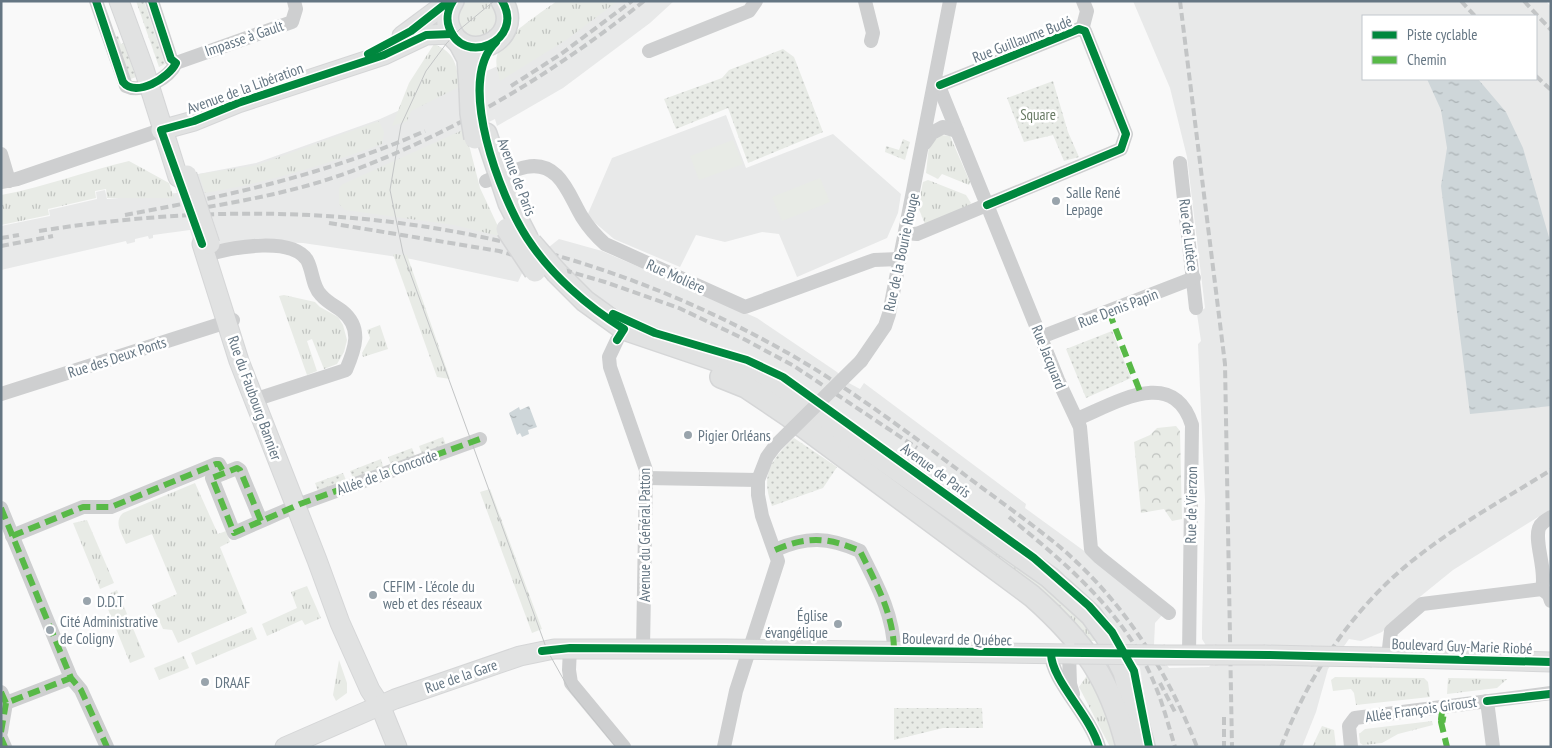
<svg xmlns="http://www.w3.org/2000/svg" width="1552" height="748" font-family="'PT Sans Narrow',sans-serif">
  <defs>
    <pattern id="grass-tufts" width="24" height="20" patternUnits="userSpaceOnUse" patternTransform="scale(1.25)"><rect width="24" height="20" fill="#e8ebe6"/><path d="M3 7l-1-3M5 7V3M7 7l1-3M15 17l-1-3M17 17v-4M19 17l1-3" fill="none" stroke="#c0c3c0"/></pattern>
    <pattern id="forest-crowns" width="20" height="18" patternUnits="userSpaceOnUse" patternTransform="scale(1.25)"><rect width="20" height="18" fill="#e8ebe6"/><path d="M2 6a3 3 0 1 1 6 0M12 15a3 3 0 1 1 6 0" fill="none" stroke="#c0c3c0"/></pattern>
    <pattern id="park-dots" width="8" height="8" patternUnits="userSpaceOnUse" patternTransform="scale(1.25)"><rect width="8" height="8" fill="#e8ebe6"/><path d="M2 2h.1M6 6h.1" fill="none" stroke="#c0c3c0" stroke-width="1.8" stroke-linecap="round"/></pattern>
    <pattern id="water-ripples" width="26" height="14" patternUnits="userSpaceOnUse" patternTransform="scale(1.25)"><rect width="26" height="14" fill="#ced6d9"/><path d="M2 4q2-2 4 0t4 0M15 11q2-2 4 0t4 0" fill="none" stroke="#abb2b5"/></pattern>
  </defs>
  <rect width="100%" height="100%" fill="#f9f9f9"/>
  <!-- built -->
  <g fill="#e8e9e9" fill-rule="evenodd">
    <path d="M 575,1 L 674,1 L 650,23 L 563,88 L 497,126 L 495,119 L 349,191 L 494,223 L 549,247 L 559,239 L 602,251 L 757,318 L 837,372 L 847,382 L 860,389 L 864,383 L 1026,504 L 1025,508 L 1138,590 L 1164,613 L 1155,623 L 1154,645 L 1169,668 L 1209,667 L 1217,657 L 1211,654 L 1202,639 L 1202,629 L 1205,500 L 1198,344 L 1201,341 L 1197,314 L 1205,308 L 1187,157 L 1170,88 L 1133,1 L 1546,1 L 1551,7 L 1551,509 L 1453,570 L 1416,600 L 1382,632 L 1361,641 L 1349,639 L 1328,669 L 1316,712 L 1302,747 L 1152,747 L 1140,668 L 1089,598 L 1065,575 L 827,402 L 772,367 L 741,354 L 664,333 L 632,319 L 587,289 L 573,275 L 524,269 L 518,282 L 411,259 L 303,243 L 250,241 L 195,247 L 190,230 L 153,235 L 153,238 L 149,239 L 148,236 L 135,239 L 135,242 L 127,244 L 126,241 L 1,270 L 1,226 L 50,216 L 49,210 L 97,199 L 96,192 L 105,190 L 107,199 L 177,193 L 172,179 L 256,163 L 380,119 L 511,60 ZM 1363,16 L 1536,16 L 1536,79 L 1363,79 Z"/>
    <path d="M 726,115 L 746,168 L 833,134 L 901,194 L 898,213 L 887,238 L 797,277 L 779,234 L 762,232 L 725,242 L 696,235 L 680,267 L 614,239 L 587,216 L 612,158 Z"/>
  </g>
  <!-- grass -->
  <g fill="url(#grass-tufts)">
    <path d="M 464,1 L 491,1 L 495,6 L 499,22 L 484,40 L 461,34 L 455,13 Z"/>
    <path d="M 557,1 L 618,1 L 566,40 L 500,81 C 498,72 494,62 498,53 C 504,36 542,12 557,1 Z"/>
    <path d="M 434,44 C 456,53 457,66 459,87 L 411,111 L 407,121 L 392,126 L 409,83 Z"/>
    <path d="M 379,121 L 384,132 L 382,144 C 324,165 266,183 205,193 L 199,174 L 257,165 Z"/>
    <path d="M 465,129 L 480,188 L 503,237 L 454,225 L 345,210 L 339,204 L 339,188 L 343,184 Z"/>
    <path d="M 941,135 L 950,136 L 970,182 L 969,185 L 942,174 L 938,179 L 926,173 L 929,145 Z"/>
    <path d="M 129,161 L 169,183 L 174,198 L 107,198 L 106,189 L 95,191 L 96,198 L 48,209 L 49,215 L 1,225 L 1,195 C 45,187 86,171 129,161 Z"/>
    <path d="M 928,180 L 966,195 L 971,203 L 967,207 L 925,224 L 918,207 L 923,182 Z"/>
    <path d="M 393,254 L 407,255 L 450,379 L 437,377 Z"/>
    <path d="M 284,295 L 315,302 L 320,307 L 338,317 L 343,325 L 347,340 L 344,352 L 337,364 L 324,369 L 312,339 L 307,341 L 317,371 L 307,375 L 279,296 Z"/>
    <path d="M 380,325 L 388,349 L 363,357 L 362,353 L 370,338 L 367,330 Z"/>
    <path d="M 819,417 L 1051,588 L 1077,612 L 1101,641 L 1084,641 L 808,423 Z"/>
    <path d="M 195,483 L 218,534 L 226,531 L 230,542 L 220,547 L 247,613 L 178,643 L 172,630 L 163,629 L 152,605 L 177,594 L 152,534 L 126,544 C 122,534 113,522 123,513 Z"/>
    <path d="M 490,489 L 542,629 L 532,633 L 480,492 Z"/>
    <path d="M 87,520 L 114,583 L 100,589 L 73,523 Z"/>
    <path d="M 307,586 L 321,618 L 305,625 L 302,620 L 267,636 L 262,624 L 297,608 L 291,592 Z"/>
    <path d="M 117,590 L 145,657 L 130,663 L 103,597 Z"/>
    <path d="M 252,627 L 257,639 L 196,665 L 191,653 Z"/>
    <path d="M 184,656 L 189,668 L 159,680 L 154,668 Z"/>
    <path d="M 339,660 L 347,683 L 347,693 L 336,701 L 333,695 Z"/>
    <path d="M 1088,674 L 1101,701 L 1119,747 L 1110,747 L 1079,687 Z"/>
    <path d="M 1335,677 L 1424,678 L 1428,682 L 1430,697 L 1356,705 L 1354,693 L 1351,689 L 1333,691 L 1331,680 Z"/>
    <path d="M 1448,678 L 1507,679 L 1497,688 L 1447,694 Z"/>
    <path d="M 1432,721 L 1433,725 L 1398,734 L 1382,743 L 1363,745 L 1360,743 L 1359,734 L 1365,729 Z"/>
    <path d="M 1322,726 L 1334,730 L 1336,747 L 1312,747 Z"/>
  </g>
  <!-- forest -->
  <path fill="url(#forest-crowns)" d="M 1176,426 L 1180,431 L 1182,519 L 1172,521 L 1164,509 L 1141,513 L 1134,442 L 1150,435 L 1157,428 Z"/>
  <!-- park -->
  <g fill="url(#park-dots)">
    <path d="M 136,1 L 144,1 L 165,64 L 159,67 Z"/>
    <path d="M 118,36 L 121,44 L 124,43 L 136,77 L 128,80 L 114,37 Z"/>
    <path d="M 783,49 L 794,57 L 823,132 L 748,163 L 728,108 L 676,129 L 664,99 L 722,78 L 729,70 Z"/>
    <path d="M 1053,81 L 1068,132 L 1079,157 L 1064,161 L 1053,135 L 1024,142 L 1007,98 Z"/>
    <path d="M 903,139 L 910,142 L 905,160 L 885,152 L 886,146 L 899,150 Z"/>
    <path d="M 1112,331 L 1131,378 L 1086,398 L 1066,349 Z"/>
    <path d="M 443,437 L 446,445 L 422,454 L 419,446 Z"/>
    <path d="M 794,438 L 837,467 L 823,488 L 772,506 C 760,475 771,459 794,438 Z"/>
    <path d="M 412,448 L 415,456 L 391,465 L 388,457 Z"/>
    <path d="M 381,459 L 383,467 L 353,478 L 350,471 Z"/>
    <path d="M 343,473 L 346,480 L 318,491 L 315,483 Z"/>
    <path d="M 894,708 L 982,708 L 983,728 L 943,728 L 894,740 Z"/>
  </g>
  <!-- pitch -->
  <g fill="#e8ebe6">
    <path d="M 733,140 L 743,164 L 699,180 L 690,156 Z"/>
    <path d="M 820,178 L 830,202 L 782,221 L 772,197 Z"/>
  </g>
  <!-- water -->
  <g fill="url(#water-ripples)">
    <path d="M 1427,79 L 1478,79 L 1506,112 L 1523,148 L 1551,244 L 1551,406 L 1470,414 L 1441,186 L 1447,148 L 1441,110 Z"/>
    <path d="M 529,406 L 537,427 L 528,430 L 529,434 L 522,437 L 520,433 L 517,435 L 509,413 L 519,407 L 520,410 Z"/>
  </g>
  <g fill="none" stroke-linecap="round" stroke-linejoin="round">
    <!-- secondary casing -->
    <g stroke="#d5d6d7" stroke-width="21">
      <g id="secondary">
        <path d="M 119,1 L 144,69 L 178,177"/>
        <path d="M 402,36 L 449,1"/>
        <path d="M 161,130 L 194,121 L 238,103 L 384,55 L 426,35 L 452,34"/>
        <path d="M 202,244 L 239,361 L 317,560 L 340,623 L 370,690 L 380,705 L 397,747"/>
        <path d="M 1165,655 L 1215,655"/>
        <path d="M 1265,655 L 1311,656"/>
        <path d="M 1372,657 L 1551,662"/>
        <path d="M 285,747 L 395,699 L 520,656 L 554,649 L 725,649 L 1074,654"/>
      </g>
    </g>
    <!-- primary casing -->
    <g stroke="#d5d6d7" stroke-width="24">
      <g id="primary">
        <path d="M 453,1 C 448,9 446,19 449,27 C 462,68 526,41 502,1"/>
        <path d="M 459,42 L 468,59 L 470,87"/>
        <path d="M 486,134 L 509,203 L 527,238"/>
        <path d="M 557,273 L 585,301 L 624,329 L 742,369 L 788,393 L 1049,577 L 1091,615 L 1106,636 L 1124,672 L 1144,747"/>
        <path d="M 721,377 L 746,387 L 789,416 L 1032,596 C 1084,642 1110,679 1127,747"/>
      </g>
    </g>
    <!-- street -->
    <g stroke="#cecfd0" stroke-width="14">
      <path d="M 96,1 L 126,86 C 142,94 169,78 176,63"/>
      <path d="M 152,1 L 171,59 L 176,63"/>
      <path d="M 865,1 L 873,33 L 871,41"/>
      <path d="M 1082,30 L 1087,11 L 1083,1"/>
      <path d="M 649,51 L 749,11 L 756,1"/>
      <path d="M 176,63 L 292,22 L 296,9 L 294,1"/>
      <path d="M 936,79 L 1058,380 L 1080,427 L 1091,549 L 1099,557 L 1169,613"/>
      <path d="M 925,143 L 932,133 L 943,127 L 957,131"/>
      <path d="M 1,154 L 9,181"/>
      <path d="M 1180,163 L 1196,308"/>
      <path d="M 486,181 C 499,176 513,170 526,167 C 560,160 569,196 582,217 C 589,228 596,236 605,244 L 745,307 L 874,260 L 899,259"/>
      <path d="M 1,182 L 17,179 L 161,130"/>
      <path d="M 905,233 L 917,234 L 1121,149 L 1126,134 L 1085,31 L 1079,29 L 940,85"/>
      <path d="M 213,253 C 235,247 292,237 307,260 C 313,271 312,286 321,295 C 327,302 335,306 342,311 C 363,328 355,349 346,370 L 260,398"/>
      <path d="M 1041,337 L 1194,278"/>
      <path d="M 617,340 L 609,357 L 610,367 L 646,470 L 643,649"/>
      <path d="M 861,361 L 885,326 L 889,314 L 950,1"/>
      <path d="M 1,394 L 233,320"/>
      <path d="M 1077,419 C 1116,403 1173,366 1192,425 L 1189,655"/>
      <path d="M 646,478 L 758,480"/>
      <path d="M 1,508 L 71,678 L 81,690 L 107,747"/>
      <path d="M 261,521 L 240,470 L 237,468 L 212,478 L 234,533 C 256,523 278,514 300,504 L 480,439"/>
      <path d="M 12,536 L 83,507 L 111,507 L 216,464 L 219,464 L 224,473"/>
      <path d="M 775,550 C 807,536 828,537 860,551 C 876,583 894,615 894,651"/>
      <path d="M 1542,589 C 1547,571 1534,542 1539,528 C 1541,523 1546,520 1551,517"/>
      <path d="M 1542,589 L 1549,595 L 1551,601"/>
      <path d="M 570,648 L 569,670 L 571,683 L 624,747"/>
      <path d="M 1051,654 C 1052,681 1090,715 1099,747"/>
      <path d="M 1069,654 L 1070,684 L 1073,694"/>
      <path d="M 1388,657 L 1391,631 L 1422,604 L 1542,589"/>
      <path d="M 1,692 L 6,703 L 71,678"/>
      <path d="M 1487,701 L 1493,747"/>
      <path d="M 1,732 L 6,703"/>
      <path d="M 1,738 L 5,747"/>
      <path d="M 724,747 L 736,691 L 778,561 L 762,516 L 758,495 L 758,480 L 767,457 L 775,446"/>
      <path d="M 1351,747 L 1349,726 L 1355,718 L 1551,693"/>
    </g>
    <!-- secondary -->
    <use href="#secondary" stroke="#e1e2e2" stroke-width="19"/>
    <!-- primary -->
    <use href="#primary" stroke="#e1e2e2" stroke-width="21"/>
    <!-- tram -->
    <path stroke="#c3c5c6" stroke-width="1" d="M 494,1 L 459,30 L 446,44 L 426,71 L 401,125 L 390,190 L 403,253 L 547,650 L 570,691 L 616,747"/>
    <!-- rail -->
    <g stroke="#c3c5c6" stroke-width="4" stroke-dasharray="8 4" stroke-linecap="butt">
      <path d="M 1180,1 L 1225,364 L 1232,747"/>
      <path d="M 1461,1 L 1475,16"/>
      <path d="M 1524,1 L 1551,30"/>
      <path d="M 1536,76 L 1551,90"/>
      <path d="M 511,86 L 561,54 L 632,1"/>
      <path d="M 196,209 C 249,200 307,189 357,169 C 461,129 557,71 644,1"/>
      <path d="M 125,215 C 228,196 328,174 425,131"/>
      <path d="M 329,223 L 499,251 L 605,282 L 679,308 L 740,337 L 794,366 L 917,448"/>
      <path d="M 39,231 C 298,190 545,219 777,347 C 841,382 899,426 957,469 C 991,495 1027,520 1060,547 C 1123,601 1167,670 1197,747"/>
      <path d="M 1,238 L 19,235"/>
      <path d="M 1,246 L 53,236"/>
      <path d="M 1009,517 C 1064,562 1123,611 1152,678 C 1162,700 1168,724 1175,747"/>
      <path d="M 1160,683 L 1176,714"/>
      <path d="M 1224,717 L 1224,747"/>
      <path d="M 1281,747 C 1309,674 1354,606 1417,557 C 1459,524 1506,498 1551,470"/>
    </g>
    <!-- secondary-bridge casing -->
    <g stroke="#d5d6d7" stroke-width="21" stroke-linecap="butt">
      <g id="secondary-bridge">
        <path d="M 187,175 L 210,244"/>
        <path d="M 1074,654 L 1165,655"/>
        <path d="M 1215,655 L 1265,655"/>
        <path d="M 1311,656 L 1372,657"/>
      </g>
    </g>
    <!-- primary-bridge casing -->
    <g stroke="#d5d6d7" stroke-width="24" stroke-linecap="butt">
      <g id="primary-bridge">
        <path d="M 470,87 L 471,113 L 475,138"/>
        <path d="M 507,229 L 535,271"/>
        <path d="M 531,243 L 557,273"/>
      </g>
    </g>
    <!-- street-bridge -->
    <path stroke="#cecfd0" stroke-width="14" d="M 775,446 L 861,361"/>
    <!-- secondary-bridge -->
    <use href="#secondary-bridge" stroke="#e1e2e2" stroke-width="19"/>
    <!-- primary-bridge -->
    <use href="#primary-bridge" stroke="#e1e2e2" stroke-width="21"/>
    <!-- quiet -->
    <g stroke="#58b947" stroke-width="6" stroke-dasharray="12 6" stroke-linecap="butt">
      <path d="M 1109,312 L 1141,394"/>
      <path d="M 1,508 L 71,678 L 81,690 L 107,747"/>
      <path d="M 261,521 L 240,470 L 237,468 L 212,478 L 234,533 C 256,523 278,514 300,504 L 480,439"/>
      <path d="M 12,536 L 83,507 L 111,507 L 216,464 L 219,464 L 224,473"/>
      <path d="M 775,550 C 807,536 828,537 860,551 C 876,583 894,615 894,651"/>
      <path d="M 1,692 L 6,703 L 71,678"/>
      <path d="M 1442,712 L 1441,719 L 1447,720 L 1441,722 L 1447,747"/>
      <path d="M 1,732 L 6,703"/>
      <path d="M 1,738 L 5,747"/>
    </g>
    <!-- cycleway casing -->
    <g stroke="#fff" stroke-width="11">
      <g id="cycleway">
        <path d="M 96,1 L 123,82 C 136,98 169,78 176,63 L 171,59 L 152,1"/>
        <path d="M 453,1 C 448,9 446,19 449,27 C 462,68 526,41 502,1"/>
        <path d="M 496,42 C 455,81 501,198 527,238 C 551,275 588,307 624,329 L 617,340"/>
        <path d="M 368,54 L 411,31 L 449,1"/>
        <path d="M 940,85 L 1079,29 L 1085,31 L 1126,134 L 1121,149 L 987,205"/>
        <path d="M 202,244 L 161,130 L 194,121 L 238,103 L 384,55 L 426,35 L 452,34"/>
        <path d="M 613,314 L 655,333 L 747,360 L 783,377 L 1034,558 L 1089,606 L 1112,632 L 1134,671 L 1149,747"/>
        <path d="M 542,651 L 570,648 L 725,649 L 1268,655 L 1551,662"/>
        <path d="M 1051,654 C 1052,681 1090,715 1099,747"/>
        <path d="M 1487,701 L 1550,694"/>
      </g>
    </g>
    <!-- cycleway -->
    <use href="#cycleway" stroke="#00873e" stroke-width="8"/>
  </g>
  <!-- markers -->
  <g fill="#99a4ac" stroke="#fff" stroke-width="2">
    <circle cx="1056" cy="201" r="5"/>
    <circle cx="688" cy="435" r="5"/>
    <circle cx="373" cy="595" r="5"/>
    <circle cx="87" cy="601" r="5"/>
    <circle cx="838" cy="624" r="5"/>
    <circle cx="50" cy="630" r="5"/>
    <circle cx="205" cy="682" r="5"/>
  </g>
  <g text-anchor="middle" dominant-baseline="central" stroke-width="5" stroke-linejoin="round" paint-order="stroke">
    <!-- street labels -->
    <g font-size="15" fill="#657683" stroke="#fff">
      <text transform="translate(244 38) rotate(-19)">Impasse à Gault</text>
      <text transform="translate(1022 39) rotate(-21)">Rue Guillaume Budé</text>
      <text transform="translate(245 88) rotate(-20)">Avenue de la Libération</text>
      <text transform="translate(517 177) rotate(69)">Avenue de Paris</text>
      <text transform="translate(1189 235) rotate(83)">Rue de Lutèce</text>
      <text transform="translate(901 252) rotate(-78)">Rue de la Bourie Rouge</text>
      <text transform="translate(676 276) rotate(24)">Rue Molière</text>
      <text transform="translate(1118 308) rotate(-21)">Rue Denis Papin</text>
      <text transform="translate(117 357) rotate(-18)">Rue des Deux Ponts</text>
      <text transform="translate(1049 357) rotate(68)">Rue Jacquard</text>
      <text transform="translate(255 398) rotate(70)">Rue du Faubourg Bannier</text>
      <text transform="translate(936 470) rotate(36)">Avenue de Paris</text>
      <text transform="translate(387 472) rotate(-20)">Allée de la Concorde</text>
      <text transform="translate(1191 505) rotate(-89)">Rue de Vierzon</text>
      <text transform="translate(644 535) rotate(-90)">Avenue du Général Patton</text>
      <text transform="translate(957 639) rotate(1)">Boulevard de Québec</text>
      <text transform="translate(1462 646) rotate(2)">Boulevard Guy-Marie Riobé</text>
      <text transform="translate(461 676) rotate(-19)">Rue de la Gare</text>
      <text transform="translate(1421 709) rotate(-8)">Allée François Giroust</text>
    </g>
    <!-- park labels -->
    <g font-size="15" fill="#687a64" stroke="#fff">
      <text x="1038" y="114">Square</text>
    </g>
    <!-- poi labels -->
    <g font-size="15" fill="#657683" stroke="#fff" text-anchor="start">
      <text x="1066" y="192">Salle René<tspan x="1066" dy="17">Lepage</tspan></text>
      <text x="698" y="435">Pigier Orléans</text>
      <text x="383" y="586">CEFIM - L'école du<tspan x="383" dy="17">web et des réseaux</tspan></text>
      <text x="97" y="601">D.D.T</text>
      <text x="828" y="615" text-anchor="end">Église<tspan x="828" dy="17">évangélique</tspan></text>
      <text x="60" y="621">Cité Administrative<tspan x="60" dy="17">de Coligny</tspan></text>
      <text x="215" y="682">DRAAF</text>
    </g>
  </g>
  <!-- border -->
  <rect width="1552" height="748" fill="none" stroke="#657683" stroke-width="5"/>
  <!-- legend -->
  <rect x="1362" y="15" width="175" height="65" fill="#ffffff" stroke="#c1c8cd"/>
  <rect x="1372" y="31" width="25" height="8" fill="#00873e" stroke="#c1c8cd"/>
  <text x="1407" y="40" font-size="15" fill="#657683">Piste cyclable</text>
  <rect x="1372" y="56" width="25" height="8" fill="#58b947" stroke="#c1c8cd"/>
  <text x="1407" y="65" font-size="15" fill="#657683">Chemin</text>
</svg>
